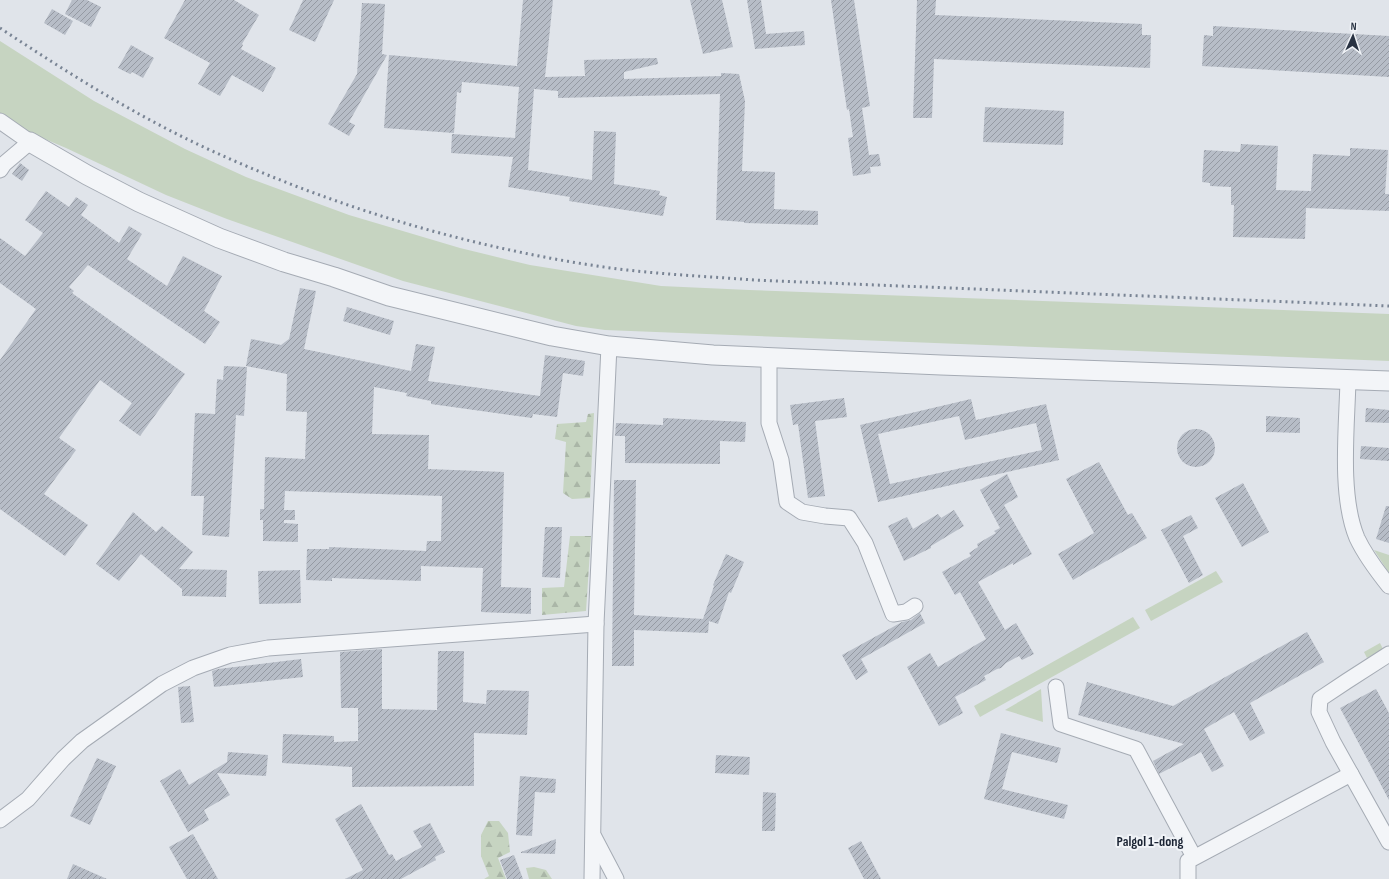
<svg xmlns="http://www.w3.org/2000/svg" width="1389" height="879" font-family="'Sofia Sans Condensed',sans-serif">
  <defs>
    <pattern id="forest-firs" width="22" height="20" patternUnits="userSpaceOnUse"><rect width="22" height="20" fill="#c6d4c1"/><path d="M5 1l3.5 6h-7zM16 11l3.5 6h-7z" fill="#aab6a7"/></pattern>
    <pattern id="building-hatch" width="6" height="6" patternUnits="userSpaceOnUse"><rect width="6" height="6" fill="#b7bdc7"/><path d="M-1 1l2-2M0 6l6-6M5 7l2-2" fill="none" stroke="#959aa3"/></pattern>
  </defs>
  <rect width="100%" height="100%" fill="#e0e4ea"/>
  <!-- grass -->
  <g fill="#c6d4c1">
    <path d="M 0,41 L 94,101 L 185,149 L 246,177 L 349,215 L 460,248 L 530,265 L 661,286 L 749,290 L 1389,314 L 1389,361 L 605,330 L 576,326 L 403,281 L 227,219 L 166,195 L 66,148 L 19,128 L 0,114 Z"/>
    <path d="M 1374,550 L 1389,555 L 1389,573 Z"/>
    <path d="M 1216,571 L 1223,582 L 1151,621 L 1145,610 Z"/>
    <path d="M 1133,617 L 1140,628 L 980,717 L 974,706 Z"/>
    <path d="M 1380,643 L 1383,649 L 1367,658 L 1364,652 Z"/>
    <path d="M 1041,689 L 1043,722 L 1005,710 Z"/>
  </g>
  <!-- forest -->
  <g fill="url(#forest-firs)">
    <path d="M 594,413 L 590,498 L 572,499 L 563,493 L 566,442 L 555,439 L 557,424 L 586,422 L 588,414 Z"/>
    <path d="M 570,536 L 591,536 L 586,611 L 542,615 L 542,588 L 564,587 Z"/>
    <path d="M 488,821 L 499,821 L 508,833 L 510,852 L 498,858 L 506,879 L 484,879 L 489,876 L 481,856 L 481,835 Z"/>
    <path d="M 534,867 L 546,870 L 552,879 L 529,879 L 526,868 Z"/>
  </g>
  <!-- building -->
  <g fill="url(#building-hatch)" fill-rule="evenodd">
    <path d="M 72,0 L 87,0 L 101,7 L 91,27 L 65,14 Z"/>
    <path d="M 185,0 L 234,0 L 259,15 L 242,44 L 243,45 L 241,49 L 276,68 L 263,92 L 232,75 L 220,96 L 198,84 L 210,63 L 164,38 Z"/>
    <path d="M 303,0 L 334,0 L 315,42 L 289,30 Z"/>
    <path d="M 523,0 L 553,0 L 545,77 L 585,76 L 584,60 L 657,58 L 658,64 L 624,72 L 624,79 L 721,76 L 721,73 L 739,74 L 745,101 L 742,171 L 775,172 L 774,209 L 818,211 L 818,225 L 744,223 L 744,222 L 716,220 L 720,94 L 558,98 L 558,91 L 534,89 L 528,170 L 592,180 L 594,131 L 616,132 L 614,184 L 660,191 L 659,195 L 667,197 L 663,216 L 569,201 L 570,197 L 508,187 L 513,157 L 451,153 L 452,134 L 515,138 L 519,87 L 462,82 L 461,93 L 457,92 L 454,133 L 384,128 L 389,55 L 517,66 Z"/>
    <path d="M 690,0 L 722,0 L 733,47 L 703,54 Z"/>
    <path d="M 747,0 L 761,0 L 766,34 L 804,31 L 805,45 L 755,49 Z"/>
    <path d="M 831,0 L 854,0 L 870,106 L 862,108 L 869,155 L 879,154 L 881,166 L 870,167 L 871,173 L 853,176 L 848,138 L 853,137 L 849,109 L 847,110 Z"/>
    <path d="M 917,0 L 936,0 L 935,15 L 1142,24 L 1142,35 L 1151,35 L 1150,68 L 934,59 L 932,118 L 913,118 Z"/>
    <path d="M 362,3 L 385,4 L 382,54 L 387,55 L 349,122 L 355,125 L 349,136 L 328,124 L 357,74 Z"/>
    <path d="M 52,9 L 73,21 L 65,35 L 44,23 Z"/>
    <path d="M 1213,26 L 1389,36 L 1389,77 L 1202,66 L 1204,35 L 1213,36 Z"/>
    <path d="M 131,45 L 154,58 L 143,78 L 132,72 L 130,74 L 118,68 Z"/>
    <path d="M 985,107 L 1064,111 L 1063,145 L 983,142 Z"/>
    <path d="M 1241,144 L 1278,146 L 1276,190 L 1311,191 L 1313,154 L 1350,156 L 1350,148 L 1388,150 L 1385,194 L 1389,194 L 1389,211 L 1306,208 L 1305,239 L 1233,237 L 1234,205 L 1231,205 L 1231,187 L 1210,186 L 1210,183 L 1202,182 L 1204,150 L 1240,152 Z"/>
    <path d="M 20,163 L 29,170 L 22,181 L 12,174 Z"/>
    <path d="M 46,191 L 69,207 L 76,197 L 88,205 L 81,215 L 119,243 L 129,226 L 142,234 L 127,259 L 167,286 L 183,256 L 222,276 L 204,311 L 220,322 L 205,344 L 88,265 L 69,287 L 74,291 L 72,293 L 185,374 L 140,436 L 119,421 L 132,403 L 100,380 L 59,438 L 76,450 L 44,494 L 88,525 L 65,556 L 0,509 L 0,360 L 36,309 L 0,283 L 0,238 L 25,256 L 43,233 L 25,220 Z"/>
    <path d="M 300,288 L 316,291 L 304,349 L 411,371 L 416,344 L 435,347 L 428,381 L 540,396 L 545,355 L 585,361 L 583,376 L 563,373 L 557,417 L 533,414 L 532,418 L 431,404 L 431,401 L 406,396 L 407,393 L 374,387 L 372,434 L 429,435 L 428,469 L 504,472 L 501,587 L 531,588 L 531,614 L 481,612 L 483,568 L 421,566 L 421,581 L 332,578 L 332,581 L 306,580 L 307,549 L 329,549 L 329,547 L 426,551 L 427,541 L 441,541 L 442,496 L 285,491 L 284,510 L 295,510 L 295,520 L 284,520 L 284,523 L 298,524 L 298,542 L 263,541 L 263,520 L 260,520 L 260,509 L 264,509 L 265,457 L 305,459 L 307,412 L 286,411 L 287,374 L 246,366 L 251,339 L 281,345 L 289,339 Z"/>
    <path d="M 347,307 L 394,321 L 390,335 L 343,321 Z"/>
    <path d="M 224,366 L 247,367 L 244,416 L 236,415 L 229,537 L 202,535 L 204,496 L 191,496 L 195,413 L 215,414 L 217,379 L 223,380 Z"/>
    <path d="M 844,398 L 847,417 L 815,421 L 825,496 L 808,498 L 798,424 L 793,425 L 790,405 Z"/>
    <path d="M 971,399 L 976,420 L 1046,404 L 1059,460 L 878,502 L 860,425 ZM 959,416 L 965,440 L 1036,423 L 1042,450 L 890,484 L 878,434 Z"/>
    <path d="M 1366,408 L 1389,410 L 1389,423 L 1365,422 Z"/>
    <path d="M 1266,416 L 1300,418 L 1300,433 L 1266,432 Z"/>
    <path d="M 663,418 L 746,422 L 745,442 L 720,441 L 720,464 L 625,463 L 625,436 L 615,436 L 616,423 L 663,425 Z"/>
    <circle cx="1196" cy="448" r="19"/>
    <path d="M 1361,446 L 1389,448 L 1389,461 L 1360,459 Z"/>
    <path d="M 1099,462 L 1128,515 L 1132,513 L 1147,538 L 1073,580 L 1058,554 L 1094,533 L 1066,479 Z"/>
    <path d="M 1007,474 L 1018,497 L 1004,505 L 1032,554 L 1013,565 L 1013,563 L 978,582 L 1005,630 L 1016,623 L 1034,654 L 1022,660 L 1019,656 L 1006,663 L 1001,668 L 997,669 L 984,676 L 986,680 L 955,697 L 963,713 L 939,726 L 907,667 L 930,653 L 938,667 L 986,639 L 960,592 L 955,595 L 942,572 L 971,556 L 969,553 L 978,547 L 977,544 L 996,533 L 994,531 L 1000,528 L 980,490 Z"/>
    <path d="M 614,480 L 636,480 L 634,615 L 704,619 L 703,619 L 714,586 L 713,585 L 726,554 L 744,562 L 731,593 L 729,592 L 718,624 L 709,621 L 708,633 L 634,630 L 634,666 L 612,666 Z"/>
    <path d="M 1243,483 L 1269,532 L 1242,547 L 1215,498 Z"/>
    <path d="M 1386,506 L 1389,506 L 1389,543 L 1376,539 Z"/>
    <path d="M 954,510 L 964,526 L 931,546 L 931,548 L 904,561 L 888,526 L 907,517 L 913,529 L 938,514 L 941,518 Z"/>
    <path d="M 133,512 L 156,532 L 162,526 L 193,552 L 179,569 L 227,570 L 226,597 L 182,596 L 182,589 L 141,554 L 119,581 L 96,564 Z"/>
    <path d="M 1191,515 L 1198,528 L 1183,536 L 1203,575 L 1189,583 L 1161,530 Z"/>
    <path d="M 545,527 L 562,527 L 560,578 L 542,577 Z"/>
    <path d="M 300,570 L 301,603 L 259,604 L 258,571 Z"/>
    <path d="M 920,613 L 925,623 L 861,659 L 868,672 L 856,680 L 842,655 L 902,622 L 911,620 Z"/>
    <path d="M 1307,632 L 1324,662 L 1250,703 L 1265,733 L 1250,741 L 1234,712 L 1204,729 L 1224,766 L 1212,772 L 1201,752 L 1159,774 L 1153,761 L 1184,744 L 1078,715 L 1087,682 L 1173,706 Z"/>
    <path d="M 382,649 L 382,709 L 437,710 L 438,651 L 464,651 L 463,702 L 486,704 L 487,690 L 529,691 L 527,735 L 474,733 L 474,786 L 352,787 L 352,767 L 282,763 L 283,734 L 334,736 L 334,742 L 358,741 L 358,708 L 341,708 L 340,652 Z"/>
    <path d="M 301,659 L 303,677 L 214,687 L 212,671 L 218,669 Z"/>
    <path d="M 190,686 L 194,722 L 181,723 L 178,687 Z"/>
    <path d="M 1376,689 L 1389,713 L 1389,800 L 1340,708 Z"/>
    <path d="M 1001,733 L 1061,748 L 1057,763 L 1012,752 L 1002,789 L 1068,805 L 1064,819 L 984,799 Z"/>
    <path d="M 228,752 L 268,755 L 266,776 L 217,773 L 230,795 L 204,810 L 209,820 L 188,832 L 160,781 L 180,769 L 189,785 L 227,762 Z"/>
    <path d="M 716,755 L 750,757 L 749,775 L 715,773 Z"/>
    <path d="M 97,758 L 116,766 L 90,825 L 70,816 Z"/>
    <path d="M 520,776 L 556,779 L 555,793 L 535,792 L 532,836 L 516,835 Z"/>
    <path d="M 763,792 L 776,793 L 775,831 L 762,831 Z"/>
    <path d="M 361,804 L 389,855 L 392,854 L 396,861 L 422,847 L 413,831 L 430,823 L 445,852 L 435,857 L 436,860 L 401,879 L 345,879 L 363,870 L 335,819 Z"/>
    <path d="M 193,834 L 218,879 L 187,879 L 169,847 Z"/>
    <path d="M 556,839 L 555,854 L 521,853 L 521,852 Z"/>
    <path d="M 861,841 L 881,879 L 864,879 L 848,848 Z"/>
    <path d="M 514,855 L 523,879 L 507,879 L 500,860 Z"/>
    <path d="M 73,864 L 107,879 L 67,879 Z"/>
  </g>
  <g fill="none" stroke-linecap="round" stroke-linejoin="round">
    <!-- minor casing -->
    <g stroke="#a5abb4" stroke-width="17">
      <g id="minor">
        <path d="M 0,121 L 30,142 L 4,164 L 0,170"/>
        <path d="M 769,357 L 769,423 L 781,460 L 787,502 L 802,512 L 825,516 L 849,518 L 865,543 L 893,614 L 906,612 L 915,606"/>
        <path d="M 1348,380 C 1347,426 1339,495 1357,538 C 1365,555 1377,571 1389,586"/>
        <path d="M 1389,654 L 1347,681 L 1320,699 L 1319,712 L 1333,742 L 1389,842"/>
        <path d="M 1056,687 L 1061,724 L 1136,749 L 1194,857"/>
        <path d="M 0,820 L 28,799 L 63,759 L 82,741 L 162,684 L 193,668 L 230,655 L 268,648 L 596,624"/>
        <path d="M 594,837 L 616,879"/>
        <path d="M 592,879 L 596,624 L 609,346"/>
        <path d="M 1188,879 L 1188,861 L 1351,774"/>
      </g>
    </g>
    <!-- tertiary casing -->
    <g stroke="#a5abb4" stroke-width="21">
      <path id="tertiary" d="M 30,142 L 87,175 L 139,202 L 219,238 L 284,262 L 334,277 L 389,296 L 552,336 L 609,346 L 713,355 L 941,365 L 1389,381"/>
    </g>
    <!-- minor -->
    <use href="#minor" stroke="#f3f5f8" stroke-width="15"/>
    <!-- tertiary -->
    <use href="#tertiary" stroke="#f3f5f8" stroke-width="19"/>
    <!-- rail -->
    <path stroke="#798494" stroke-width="3" stroke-dasharray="2 4" stroke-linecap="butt" d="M 0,28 C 68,73 136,116 210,150 C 332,206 464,246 597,266 C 649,274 702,276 754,280 L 1389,306"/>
  </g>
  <g text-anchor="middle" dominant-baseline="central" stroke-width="4" stroke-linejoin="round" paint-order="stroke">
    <!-- quarter labels -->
    <g font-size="14" font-weight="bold" fill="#1a2333" stroke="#f0f3f7">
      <text x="1150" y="841">Palgol 1-dong</text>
    </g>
  </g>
  <!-- north arrow -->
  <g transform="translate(1353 36) rotate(3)" stroke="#f0f3f7" stroke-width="3" paint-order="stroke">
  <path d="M0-3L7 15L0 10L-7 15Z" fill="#283242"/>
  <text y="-6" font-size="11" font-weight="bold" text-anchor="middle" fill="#283242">N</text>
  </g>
</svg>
